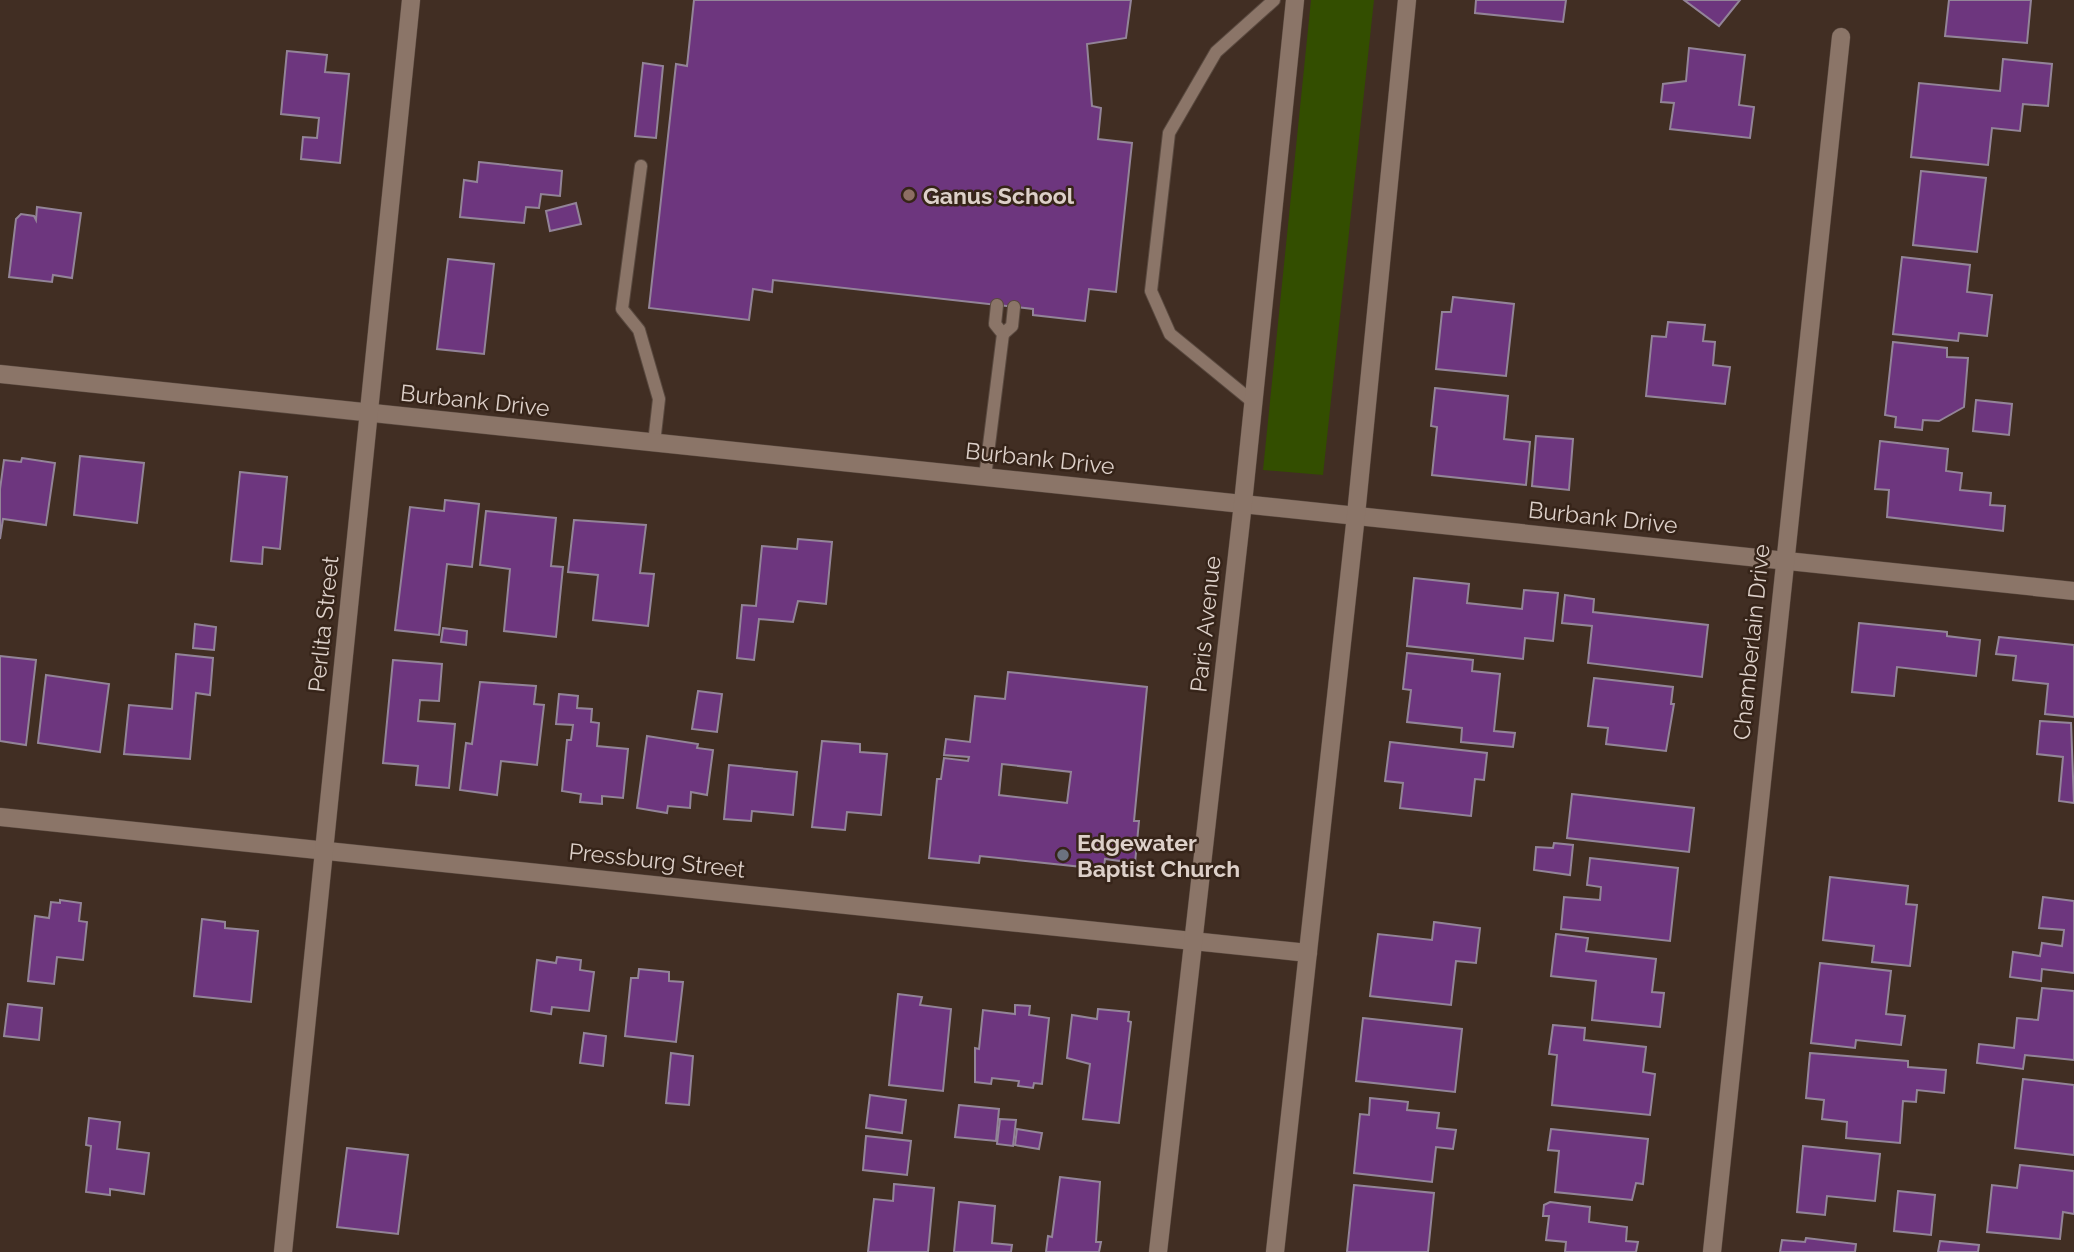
<svg xmlns="http://www.w3.org/2000/svg" width="2074" height="1252" font-family="Raleway,sans-serif">
  <rect width="100%" height="100%" fill="#412e23"/>
  <!-- green -->
  <path fill="#334e00" d="M 1311,0 L 1374,0 L 1323,475 L 1263,470 Z"/>
  <!-- building -->
  <g fill="#6d367e" stroke="#938498" stroke-width="2" fill-rule="evenodd">
    <path d="M 694,0 L 1131,0 L 1126,38 L 1087,44 L 1092,106 L 1101,108 L 1098,139 L 1132,143 L 1116,292 L 1089,289 L 1085,321 L 1033,315 L 1033,309 L 773,280 L 772,292 L 753,289 L 749,320 L 649,308 L 676,64 L 687,66 Z"/>
    <path d="M 1476,0 L 1566,0 L 1563,22 L 1475,13 Z"/>
    <path d="M 1684,0 L 1740,0 L 1719,26 Z"/>
    <path d="M 1949,0 L 2031,0 L 2027,43 L 1945,36 Z"/>
    <path d="M 1689,48 L 1745,55 L 1739,105 L 1754,107 L 1750,138 L 1670,129 L 1674,103 L 1661,102 L 1663,84 L 1686,81 Z"/>
    <path d="M 287,51 L 327,55 L 325,72 L 349,74 L 340,163 L 301,159 L 303,137 L 317,138 L 319,118 L 281,114 Z"/>
    <path d="M 2003,59 L 2052,64 L 2048,106 L 2023,104 L 2020,131 L 1992,128 L 1988,165 L 1911,157 L 1919,83 L 2000,91 Z"/>
    <path d="M 643,63 L 663,66 L 656,138 L 635,136 Z"/>
    <path d="M 479,162 L 562,171 L 560,196 L 541,194 L 539,208 L 526,207 L 524,223 L 460,217 L 464,180 L 477,182 Z"/>
    <path d="M 1921,171 L 1986,178 L 1977,252 L 1913,245 Z"/>
    <path d="M 576,203 L 581,224 L 550,231 L 546,211 Z"/>
    <path d="M 37,207 L 81,213 L 72,278 L 53,275 L 52,282 L 9,277 L 16,219 L 21,214 L 34,216 L 36,220 Z"/>
    <path d="M 1902,257 L 1970,265 L 1967,292 L 1992,295 L 1987,336 L 1959,333 L 1958,341 L 1893,334 Z"/>
    <path d="M 448,259 L 494,264 L 484,354 L 437,349 Z"/>
    <path d="M 1453,297 L 1514,304 L 1506,376 L 1436,369 L 1442,312 L 1451,312 Z"/>
    <path d="M 1668,322 L 1705,325 L 1703,341 L 1715,342 L 1713,365 L 1730,367 L 1725,404 L 1646,396 L 1652,336 L 1666,337 Z"/>
    <path d="M 1893,342 L 1947,348 L 1947,357 L 1968,358 L 1964,407 L 1939,421 L 1923,420 L 1922,430 L 1895,427 L 1896,417 L 1885,415 Z"/>
    <path d="M 1435,388 L 1508,396 L 1504,439 L 1530,442 L 1526,485 L 1432,475 L 1437,427 L 1431,426 Z"/>
    <path d="M 1976,400 L 2012,404 L 2009,435 L 1973,431 Z"/>
    <path d="M 1536,436 L 1573,439 L 1569,490 L 1532,486 Z"/>
    <path d="M 1880,441 L 1948,449 L 1946,471 L 1962,473 L 1960,490 L 1991,493 L 1990,505 L 2005,506 L 2003,531 L 1887,517 L 1889,490 L 1875,489 Z"/>
    <path d="M 80,456 L 144,463 L 137,523 L 74,515 Z"/>
    <path d="M 22,458 L 55,463 L 46,525 L 3,519 L 0,539 L 0,489 L 4,460 L 21,462 Z"/>
    <path d="M 240,472 L 287,477 L 280,549 L 263,547 L 262,564 L 231,561 Z"/>
    <path d="M 445,500 L 479,504 L 472,567 L 447,564 L 439,635 L 395,630 L 410,507 L 444,511 Z"/>
    <path d="M 486,511 L 556,518 L 551,566 L 563,567 L 556,637 L 504,631 L 510,569 L 480,565 Z"/>
    <path d="M 574,520 L 646,525 L 640,573 L 654,574 L 648,626 L 593,620 L 598,575 L 568,572 Z"/>
    <path d="M 798,539 L 832,542 L 826,604 L 798,601 L 793,622 L 759,619 L 754,660 L 737,658 L 742,605 L 756,606 L 762,546 L 797,549 Z"/>
    <path d="M 1414,578 L 1469,584 L 1467,603 L 1522,609 L 1524,590 L 1558,593 L 1553,641 L 1525,638 L 1523,659 L 1407,646 Z"/>
    <path d="M 1565,595 L 1594,599 L 1593,612 L 1708,625 L 1702,677 L 1588,663 L 1592,626 L 1562,623 Z"/>
    <path d="M 1859,623 L 1947,632 L 1947,636 L 1980,640 L 1976,676 L 1897,667 L 1894,696 L 1852,692 Z"/>
    <path d="M 195,624 L 216,627 L 214,650 L 193,648 Z"/>
    <path d="M 443,628 L 467,631 L 466,645 L 441,642 Z"/>
    <path d="M 1999,637 L 2074,645 L 2074,717 L 2045,714 L 2048,684 L 2013,680 L 2016,656 L 1996,654 Z"/>
    <path d="M 1407,653 L 1473,660 L 1472,671 L 1500,674 L 1494,731 L 1515,733 L 1513,747 L 1461,742 L 1462,728 L 1407,722 L 1411,690 L 1403,689 Z"/>
    <path d="M 176,654 L 213,658 L 210,695 L 196,693 L 190,759 L 124,754 L 129,705 L 172,709 Z"/>
    <path d="M 0,656 L 36,660 L 26,745 L 0,741 Z"/>
    <path d="M 393,660 L 442,664 L 439,701 L 420,700 L 418,721 L 455,724 L 449,788 L 416,785 L 418,766 L 383,763 Z"/>
    <path d="M 1008,672 L 1147,687 L 1134,821 L 1139,821 L 1135,863 L 1105,859 L 1103,876 L 1081,874 L 1082,867 L 980,856 L 979,863 L 929,858 L 937,779 L 941,779 L 944,758 L 968,761 L 969,757 L 944,755 L 946,739 L 970,742 L 975,696 L 1005,699 ZM 1002,764 L 1071,772 L 1067,803 L 999,795 Z"/>
    <path d="M 46,675 L 109,684 L 100,752 L 38,743 Z"/>
    <path d="M 1594,678 L 1673,687 L 1671,704 L 1674,704 L 1666,751 L 1606,744 L 1608,728 L 1588,726 Z"/>
    <path d="M 480,682 L 536,686 L 534,704 L 544,705 L 537,765 L 501,761 L 497,795 L 460,790 L 466,743 L 472,744 Z"/>
    <path d="M 698,691 L 722,694 L 717,732 L 692,729 Z"/>
    <path d="M 559,694 L 578,696 L 577,708 L 592,709 L 591,722 L 599,723 L 597,746 L 628,749 L 623,798 L 602,796 L 602,804 L 580,802 L 581,794 L 562,791 L 567,740 L 571,740 L 573,725 L 556,724 Z"/>
    <path d="M 2040,721 L 2071,723 L 2074,803 L 2059,801 L 2063,757 L 2037,754 Z"/>
    <path d="M 647,736 L 698,744 L 697,748 L 713,750 L 707,795 L 691,792 L 690,808 L 668,806 L 667,813 L 637,808 Z"/>
    <path d="M 822,741 L 860,744 L 860,752 L 887,754 L 881,815 L 847,812 L 845,830 L 812,827 Z"/>
    <path d="M 1390,742 L 1487,753 L 1484,780 L 1475,779 L 1471,816 L 1400,808 L 1403,783 L 1385,781 Z"/>
    <path d="M 729,765 L 797,772 L 793,815 L 752,811 L 751,821 L 724,819 Z"/>
    <path d="M 1572,794 L 1694,808 L 1689,852 L 1567,838 Z"/>
    <path d="M 1554,843 L 1573,845 L 1570,875 L 1534,870 L 1536,847 L 1553,848 Z"/>
    <path d="M 1590,858 L 1678,868 L 1670,941 L 1561,929 L 1564,897 L 1600,900 L 1601,887 L 1587,885 Z"/>
    <path d="M 1830,877 L 1908,886 L 1906,904 L 1917,905 L 1910,966 L 1872,962 L 1874,946 L 1823,940 Z"/>
    <path d="M 2043,897 L 2074,901 L 2074,973 L 2042,969 L 2041,981 L 2010,977 L 2013,952 L 2040,956 L 2042,943 L 2062,946 L 2064,930 L 2039,928 Z"/>
    <path d="M 60,900 L 81,903 L 79,921 L 87,922 L 83,960 L 57,957 L 54,984 L 28,981 L 35,916 L 49,918 L 51,902 L 60,903 Z"/>
    <path d="M 202,919 L 225,922 L 225,928 L 258,931 L 251,1002 L 194,996 Z"/>
    <path d="M 1434,922 L 1480,928 L 1476,963 L 1456,961 L 1451,1005 L 1370,996 L 1378,934 L 1432,940 Z"/>
    <path d="M 1556,934 L 1588,938 L 1586,951 L 1656,959 L 1652,992 L 1664,993 L 1660,1027 L 1592,1020 L 1596,981 L 1551,976 Z"/>
    <path d="M 557,957 L 581,960 L 580,970 L 594,972 L 589,1011 L 552,1007 L 551,1014 L 531,1011 L 537,960 L 556,963 Z"/>
    <path d="M 1820,963 L 1891,971 L 1886,1014 L 1905,1016 L 1901,1045 L 1856,1040 L 1855,1048 L 1811,1043 Z"/>
    <path d="M 639,969 L 669,972 L 669,981 L 683,982 L 676,1042 L 625,1036 L 631,978 L 638,978 Z"/>
    <path d="M 2042,988 L 2074,991 L 2074,1060 L 2025,1055 L 2023,1069 L 1977,1063 L 1979,1044 L 2014,1048 L 2017,1018 L 2038,1020 Z"/>
    <path d="M 898,994 L 922,997 L 920,1005 L 951,1009 L 943,1091 L 889,1085 Z"/>
    <path d="M 8,1004 L 42,1008 L 39,1040 L 4,1036 Z"/>
    <path d="M 1015,1005 L 1030,1006 L 1029,1015 L 1049,1018 L 1042,1084 L 1034,1083 L 1033,1088 L 1018,1086 L 1019,1081 L 992,1078 L 991,1084 L 975,1082 L 975,1048 L 979,1049 L 983,1010 L 1015,1014 Z"/>
    <path d="M 1098,1009 L 1129,1012 L 1128,1021 L 1131,1022 L 1119,1123 L 1083,1119 L 1090,1064 L 1067,1058 L 1072,1015 L 1097,1019 Z"/>
    <path d="M 1363,1018 L 1462,1029 L 1455,1092 L 1356,1081 Z"/>
    <path d="M 1553,1025 L 1585,1028 L 1584,1040 L 1646,1047 L 1643,1072 L 1655,1074 L 1650,1115 L 1552,1105 L 1557,1055 L 1549,1054 Z"/>
    <path d="M 584,1033 L 606,1036 L 603,1066 L 580,1063 Z"/>
    <path d="M 671,1053 L 693,1056 L 689,1105 L 666,1103 Z"/>
    <path d="M 1810,1053 L 1908,1061 L 1908,1067 L 1946,1070 L 1944,1093 L 1917,1090 L 1916,1102 L 1903,1101 L 1900,1143 L 1846,1138 L 1847,1122 L 1822,1119 L 1824,1100 L 1806,1098 Z"/>
    <path d="M 2023,1079 L 2074,1085 L 2074,1155 L 2015,1148 Z"/>
    <path d="M 870,1095 L 906,1100 L 902,1133 L 866,1128 Z"/>
    <path d="M 1370,1098 L 1408,1102 L 1407,1110 L 1439,1113 L 1437,1128 L 1456,1130 L 1453,1149 L 1436,1147 L 1432,1182 L 1354,1173 L 1360,1114 L 1369,1115 Z"/>
    <path d="M 959,1105 L 999,1109 L 996,1141 L 955,1137 Z"/>
    <path d="M 89,1118 L 120,1122 L 117,1149 L 149,1153 L 144,1194 L 110,1189 L 110,1195 L 86,1192 L 91,1146 L 86,1145 Z"/>
    <path d="M 1000,1119 L 1016,1120 L 1013,1146 L 997,1144 Z"/>
    <path d="M 1017,1129 L 1042,1133 L 1039,1149 L 1015,1145 Z"/>
    <path d="M 1551,1129 L 1648,1139 L 1643,1184 L 1636,1183 L 1632,1200 L 1555,1192 L 1559,1151 L 1548,1150 Z"/>
    <path d="M 866,1136 L 911,1141 L 907,1175 L 863,1170 Z"/>
    <path d="M 1803,1146 L 1880,1154 L 1875,1201 L 1827,1196 L 1825,1215 L 1797,1212 Z"/>
    <path d="M 347,1148 L 408,1155 L 398,1234 L 337,1227 Z"/>
    <path d="M 2020,1165 L 2074,1171 L 2074,1214 L 2063,1212 L 2060,1239 L 1987,1232 L 1992,1185 L 2017,1188 Z"/>
    <path d="M 1060,1177 L 1100,1182 L 1096,1242 L 1101,1242 L 1099,1252 L 1046,1252 L 1048,1236 L 1052,1237 Z"/>
    <path d="M 894,1184 L 934,1188 L 928,1252 L 868,1252 L 874,1199 L 893,1201 Z"/>
    <path d="M 1354,1185 L 1434,1193 L 1428,1252 L 1347,1252 Z"/>
    <path d="M 1898,1191 L 1935,1195 L 1931,1235 L 1894,1231 Z"/>
    <path d="M 959,1202 L 995,1206 L 992,1243 L 1012,1245 L 1011,1252 L 954,1252 Z"/>
    <path d="M 1550,1202 L 1590,1207 L 1589,1222 L 1627,1227 L 1626,1241 L 1638,1242 L 1636,1252 L 1565,1252 L 1566,1242 L 1546,1240 L 1549,1216 L 1543,1216 L 1544,1205 Z"/>
    <path d="M 1806,1238 L 1856,1244 L 1855,1252 L 1780,1252 L 1782,1240 L 1805,1242 Z"/>
    <path d="M 1940,1241 L 1979,1245 L 1978,1252 L 1938,1252 Z"/>
  </g>
  <g fill="none" stroke-linecap="round" stroke-linejoin="round">
    <!-- lane casing -->
    <g stroke="#5a4a40" stroke-width="14">
      <g id="lane">
        <path d="M 641,166 L 622,309 L 639,330 L 659,399 L 654,443"/>
        <path d="M 1003,334 L 1012,326 L 1014,307"/>
        <path d="M 1253,402 L 1170,334 L 1151,291 L 1169,133 L 1216,52 L 1274,0"/>
        <path d="M 985,477 L 1003,334 L 995,324 L 997,305"/>
      </g>
    </g>
    <!-- street casing -->
    <g stroke="#5a4a40" stroke-width="19">
      <g id="street">
        <path d="M 0,374 L 2074,591"/>
        <path d="M 0,817 L 1308,953"/>
        <path d="M 283,1252 L 411,0"/>
        <path d="M 1712,1252 L 1841,37"/>
      </g>
    </g>
    <!-- secondary casing -->
    <g stroke="#5a4a40" stroke-width="19">
      <g id="secondary">
        <path d="M 1158,1252 L 1243,503 L 1295,0"/>
        <path d="M 1275,1252 L 1356,515 L 1407,0"/>
      </g>
    </g>
    <!-- lane -->
    <use href="#lane" stroke="#8b7568" stroke-width="12"/>
    <!-- street -->
    <use href="#street" stroke="#8b7568" stroke-width="18"/>
    <!-- secondary -->
    <use href="#secondary" stroke="#8b7568" stroke-width="18"/>
  </g>
  <!-- markers -->
  <circle fill="#8d6e63" stroke="#362419" stroke-width="2.5" cx="909" cy="195" r="7"/>
  <circle fill="#6b7280" stroke="#362419" stroke-width="2.5" cx="1063" cy="855" r="7"/>
  <g text-anchor="middle" dominant-baseline="central" stroke-width="5" stroke-linejoin="round" paint-order="stroke">
    <!-- poi labels -->
    <g font-size="23" font-weight="bold" fill="#ddd0c9" stroke="#362419" text-anchor="start">
      <text x="923" y="195">Ganus School</text>
      <text x="1077" y="842">Edgewater<tspan x="1077" dy="26">Baptist Church</tspan></text>
    </g>
    <!-- street labels -->
    <g font-size="23" fill="#ddd0c9" stroke="#362419">
      <text transform="translate(475 400) rotate(6)">Burbank Drive</text>
      <text transform="translate(1040 458) rotate(6)">Burbank Drive</text>
      <text transform="translate(1603 517) rotate(6)">Burbank Drive</text>
      <text transform="translate(323 624) rotate(-84)">Perlita Street</text>
      <text transform="translate(1205 624) rotate(-84)">Paris Avenue</text>
      <text transform="translate(1751 642) rotate(-84)">Chamberlain Drive</text>
      <text transform="translate(657 860) rotate(6)">Pressburg Street</text>
    </g>
  </g>
</svg>
